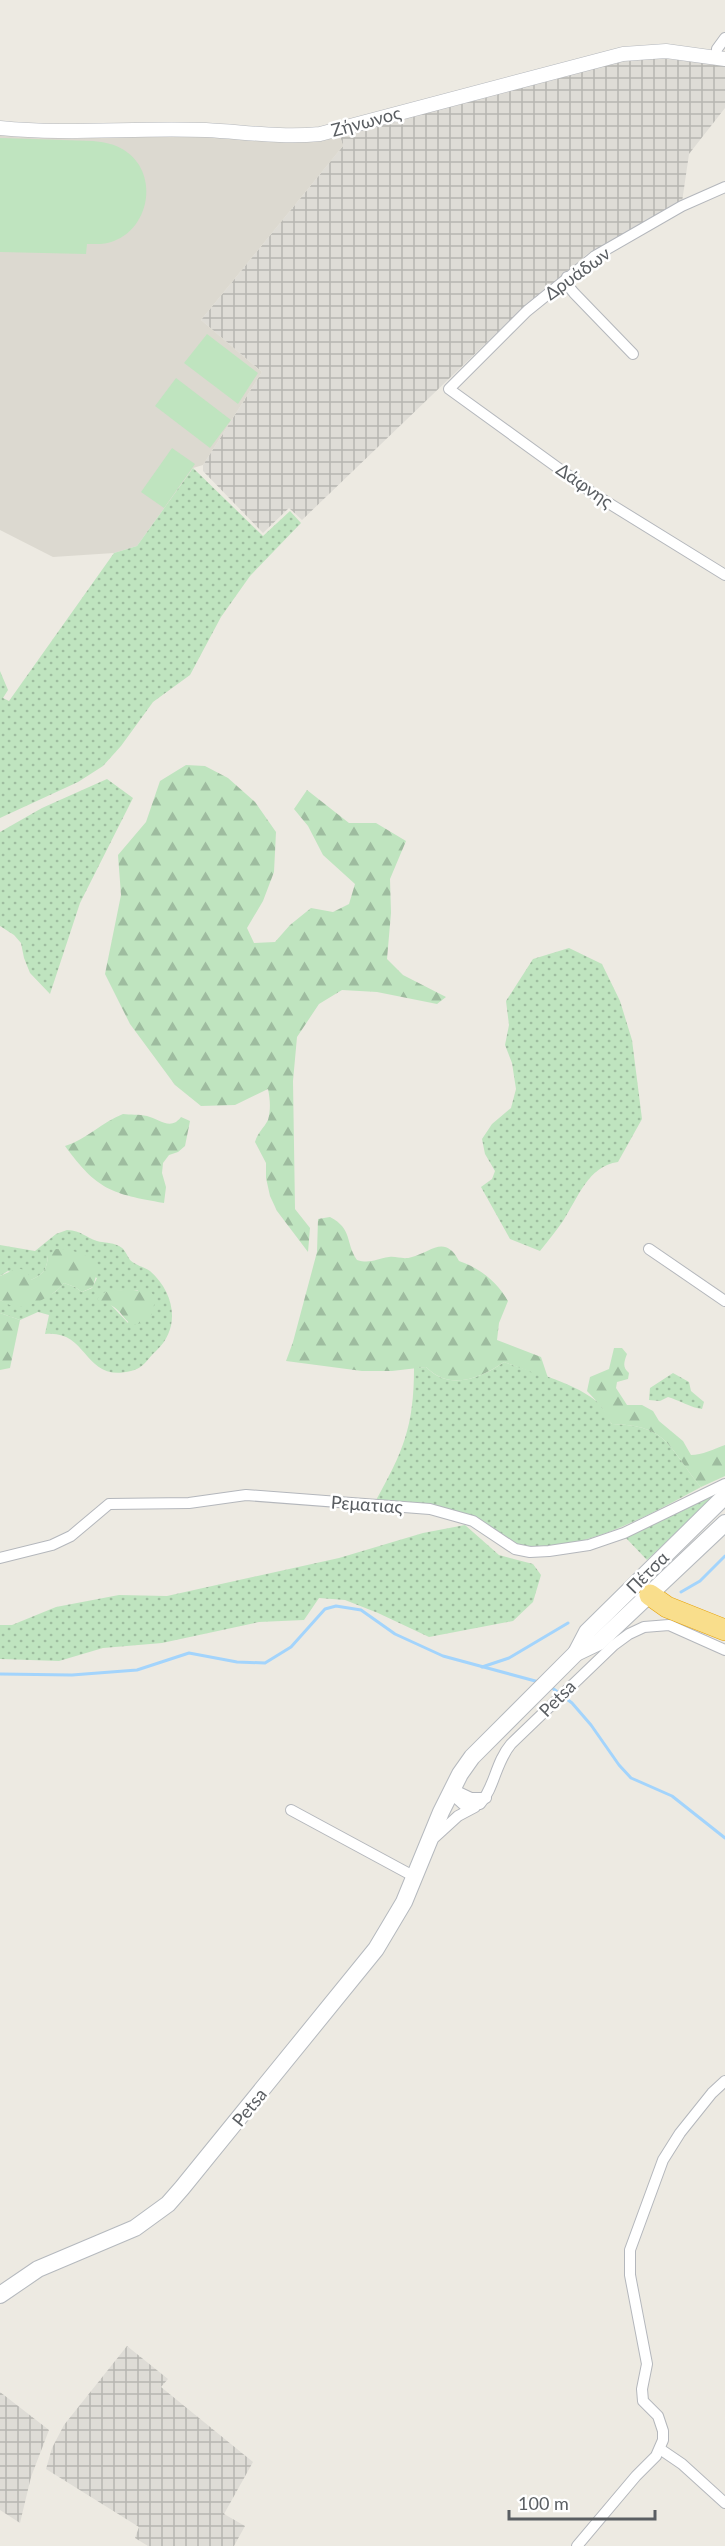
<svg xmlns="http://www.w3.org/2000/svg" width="725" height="2546" font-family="Lato,sans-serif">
  <defs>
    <pattern id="industrial-grid" width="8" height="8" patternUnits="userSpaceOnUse" patternTransform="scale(1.5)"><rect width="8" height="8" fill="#dedcd6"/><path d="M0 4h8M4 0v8" fill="none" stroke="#b7b6b1"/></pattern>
    <pattern id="grass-dots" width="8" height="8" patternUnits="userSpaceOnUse" patternTransform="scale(1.5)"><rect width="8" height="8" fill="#bfe4bf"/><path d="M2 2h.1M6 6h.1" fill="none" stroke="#9ebc9f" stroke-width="1.8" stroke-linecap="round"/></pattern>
    <pattern id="forest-firs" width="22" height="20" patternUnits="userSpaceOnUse" patternTransform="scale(1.5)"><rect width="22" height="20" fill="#bfe4bf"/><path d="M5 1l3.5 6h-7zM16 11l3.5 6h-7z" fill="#9ebc9f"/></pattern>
  </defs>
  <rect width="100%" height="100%" fill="#edeae2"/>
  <!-- industrial -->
  <g fill="url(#industrial-grid)">
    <path d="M 637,57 L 696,61 L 725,66 L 725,108 L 689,154 L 682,202 L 587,254 L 507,323 L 302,520 L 289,508 L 263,533 L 203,471 L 203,465 L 262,372 L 201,320 L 343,146 L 340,136 Z"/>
    <path d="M 127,2346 L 168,2379 L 161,2387 L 253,2462 L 224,2514 L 245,2526 L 234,2546 L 148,2546 L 135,2538 L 139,2527 L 46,2469 L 52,2448 L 64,2425 Z"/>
    <path d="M 0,2392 L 49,2430 L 31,2477 L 20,2523 L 0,2510 Z"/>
  </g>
  <!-- education -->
  <path fill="#dcd9d0" d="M 0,134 L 72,139 L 132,136 L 226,136 L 274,142 L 322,141 L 340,136 L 343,146 L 201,320 L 262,372 L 203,465 L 193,468 L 137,546 L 114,553 L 53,557 L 0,530 Z"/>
  <!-- grass -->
  <g fill="url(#grass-dots)" fill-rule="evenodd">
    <path d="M 193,468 L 263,536 L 290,511 L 301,523 L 250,576 L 221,617 L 190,675 L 153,702 L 121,746 L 103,766 L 78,782 L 0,818 L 0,671 L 8,690 L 3,698 L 9,701 L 114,553 L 137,546 Z"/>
    <path d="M 107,779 L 133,798 L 80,903 L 50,994 L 30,973 L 24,958 L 21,943 L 14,935 L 0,926 L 0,832 L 42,808 Z"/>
    <path d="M 569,948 L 602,964 L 620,1001 L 632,1040 L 642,1119 L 618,1162 C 588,1166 578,1198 563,1221 C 556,1231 548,1241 540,1251 L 510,1239 L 481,1187 L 492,1179 L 495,1171 L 485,1154 L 482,1139 L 492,1124 L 511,1108 L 516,1089 L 512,1063 L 505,1045 L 509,1025 L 506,1001 L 533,959 Z"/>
    <path d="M 67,1230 C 82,1231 85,1237 97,1241 C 104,1243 111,1242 119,1246 C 125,1249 126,1254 130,1260 C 135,1265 144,1267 150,1271 C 175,1293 181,1328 156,1351 C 148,1358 143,1369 131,1371 C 83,1383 89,1329 45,1334 L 49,1315 L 38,1312 L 20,1320 L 0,1313 L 0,1300 C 17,1308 24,1307 41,1299 C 51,1294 56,1293 64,1283 L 75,1287 L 82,1292 L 92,1288 L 97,1278 L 48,1255 C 47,1269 44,1274 31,1280 L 8,1271 L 0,1276 L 0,1245 L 35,1251 L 56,1234 ZM 118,1290 L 129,1292 L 138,1290 L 128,1323 L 111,1305 Z"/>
    <path d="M 504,1362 C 534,1373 575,1382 600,1404 C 605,1410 607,1418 612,1424 C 669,1425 669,1449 701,1487 C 653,1513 577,1556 521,1545 C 504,1542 494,1525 479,1520 C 469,1517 457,1516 447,1515 C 423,1510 399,1506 375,1502 C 403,1452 414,1427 414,1368 L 426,1367 C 449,1391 480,1379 504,1362 Z"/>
    <path d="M 673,1373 L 689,1382 L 691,1391 L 704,1402 L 702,1409 C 692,1408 678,1400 668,1397 L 660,1401 L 649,1400 L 650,1388 Z"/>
    <path d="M 720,1491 L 647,1560 L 625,1537 Z"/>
    <path d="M 465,1525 L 499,1555 L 533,1564 L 541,1575 L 533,1602 L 513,1621 L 429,1637 L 378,1613 L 345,1600 L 319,1598 L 304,1620 L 259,1622 L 162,1643 L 103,1648 L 59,1661 L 0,1659 L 0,1625 L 12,1625 L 56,1607 L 119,1595 L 167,1596 L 339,1558 L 423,1533 Z"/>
  </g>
  <!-- forest -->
  <g fill="url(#forest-firs)">
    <path d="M 186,765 L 205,766 L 228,778 L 255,802 L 276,832 L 274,872 L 263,901 L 247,928 L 254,943 L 275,942 L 290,925 L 311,908 L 333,912 L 349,904 L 355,884 L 323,855 L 308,826 L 294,809 L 307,790 L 349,823 L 376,823 L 406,841 L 390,879 L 391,913 L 387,959 L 403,975 L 446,997 L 437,1004 L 377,992 L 342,990 L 319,1004 L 297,1037 L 293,1081 L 295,1209 L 310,1228 L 308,1252 L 277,1211 L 270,1196 L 266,1178 L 266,1163 L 255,1142 C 258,1132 264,1128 268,1120 C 271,1109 270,1099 268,1089 L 235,1105 L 201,1106 L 175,1085 L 130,1024 L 105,974 L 121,895 L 118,855 L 146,822 L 160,781 Z"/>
    <path d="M 123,1114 C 130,1115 139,1114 147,1116 C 159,1119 171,1131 181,1117 L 190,1121 L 185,1146 L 178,1152 L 169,1155 L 163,1163 L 162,1173 L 166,1187 L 164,1203 C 112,1194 97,1190 65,1146 C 86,1140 102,1122 123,1114 Z"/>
    <path d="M 330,1217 C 353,1229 345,1242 357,1260 C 370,1264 376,1259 389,1257 C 397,1256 403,1260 412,1257 C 431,1252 445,1234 459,1261 C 480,1268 497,1282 508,1301 L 499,1323 L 497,1340 L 541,1357 L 548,1378 L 504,1362 C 479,1379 450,1391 426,1367 L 392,1371 L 362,1371 L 286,1361 L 293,1342 L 317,1252 L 318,1219 Z"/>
    <path d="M 56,1249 C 74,1249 85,1254 99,1265 L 93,1287 L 82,1292 L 75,1287 L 64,1283 C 55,1295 28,1310 13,1306 C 9,1305 4,1302 0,1300 L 0,1276 L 18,1268 L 27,1271 L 31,1280 C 44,1274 47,1269 48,1255 Z"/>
    <path d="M 118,1290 L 150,1291 L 156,1298 L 150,1319 C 124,1334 127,1312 110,1305 C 104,1302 102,1304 97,1299 L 105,1292 Z"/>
    <path d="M 0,1313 L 20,1320 L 10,1368 L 0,1370 Z"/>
    <path d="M 614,1348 L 622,1348 L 627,1354 C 624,1362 622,1367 629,1373 L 628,1379 L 617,1382 L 616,1388 L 627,1405 L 642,1405 L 653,1411 L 659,1421 L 683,1441 L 691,1455 C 702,1455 714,1449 725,1445 L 725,1476 L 701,1487 C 669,1449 669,1425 612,1424 L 607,1418 L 602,1407 L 587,1391 L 590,1377 L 609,1369 Z"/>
  </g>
  <!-- pitch -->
  <g fill="#bfe4bf">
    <path d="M 0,138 L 93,141 C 104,142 115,144 124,150 C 159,172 151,227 114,241 C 105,245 96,244 87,244 L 86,254 L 0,252 Z"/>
    <path d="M 207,334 L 258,373 L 238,404 L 184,363 Z"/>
    <path d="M 176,378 L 231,420 L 210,448 L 155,406 Z"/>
    <path d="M 172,448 L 195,464 L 164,508 L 141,492 Z"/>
  </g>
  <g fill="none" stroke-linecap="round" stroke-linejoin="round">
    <!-- stream -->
    <g stroke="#a3d4fc" stroke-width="3">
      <path d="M 681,1592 L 700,1581 L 725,1556"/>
      <path d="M 482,1667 L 509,1658 L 568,1623"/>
      <path d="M 0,1674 L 72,1675 L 137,1670 L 189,1653 L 237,1662 L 265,1663 L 291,1647 L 325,1609 L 336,1606 L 361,1610 L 395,1634 L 443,1656 L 539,1682"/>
      <path d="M 551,1687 L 572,1703 L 591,1725 L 619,1765 L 631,1778 L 672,1796 L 725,1838"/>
    </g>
    <!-- minor casing -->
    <g stroke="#b4b7bc" stroke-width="12">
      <g id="minor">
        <path d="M 716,57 L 717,49 L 725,38"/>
        <path d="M 725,187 L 682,206 L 595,256 L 527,311 L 449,389 L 594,494 L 725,575"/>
        <path d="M 567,277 L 570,288 L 574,293 L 633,354"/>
        <path d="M 649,1249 L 725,1301"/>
        <path d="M 0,1558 L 52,1545 L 71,1536 L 109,1504 L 189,1503 L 246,1495 L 430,1509 L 473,1521 L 515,1549 L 530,1552 L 549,1551 L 589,1545 L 624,1533 L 725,1484"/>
        <path d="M 452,1789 L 454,1796 L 465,1806 L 480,1804 C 495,1787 495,1763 511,1744 L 614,1645 L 629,1634 L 644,1627 L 669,1625 L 725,1650"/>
        <path d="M 452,1789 L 471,1798 L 486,1798"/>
        <path d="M 291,1810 L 415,1877"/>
        <path d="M 435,1837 L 458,1816 L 475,1807"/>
        <path d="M 660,2449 L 682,2464 L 725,2503"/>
        <path d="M 577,2546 L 636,2476 L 656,2456 L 663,2440 L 663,2431 L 658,2416 L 643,2401 L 642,2389 L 647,2364 L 630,2275 L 630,2250 L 663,2160 L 680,2133 L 712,2093 L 725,2081"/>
      </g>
    </g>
    <!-- tertiary casing -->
    <g stroke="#b4b7bc" stroke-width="15">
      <path id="tertiary" d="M 0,128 C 69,135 137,127 206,130 C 245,132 281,138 320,134 L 623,54 L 666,51 L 725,59"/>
    </g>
    <!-- secondary casing -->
    <g stroke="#b5b9be" stroke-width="18">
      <g id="secondary">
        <path d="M 576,1653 L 587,1632 L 725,1496"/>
        <path d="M 0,2295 L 38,2269 L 135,2228 L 168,2204 L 182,2188 L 376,1949 L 404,1902 L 441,1812 L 460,1774 L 472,1757 L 576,1653 L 599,1642 L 725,1523"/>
      </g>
    </g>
    <!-- motorway casing -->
    <g stroke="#e6a208" stroke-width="22">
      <path id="motorway" d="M 650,1595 L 667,1607 L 725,1630"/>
    </g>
    <!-- minor -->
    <use href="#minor" stroke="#fff" stroke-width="10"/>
    <!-- tertiary -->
    <use href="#tertiary" stroke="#fff" stroke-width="14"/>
    <!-- secondary -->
    <use href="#secondary" stroke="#fff" stroke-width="16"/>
    <!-- motorway -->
    <use href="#motorway" stroke="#f9de8c" stroke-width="21"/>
  </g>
  <g text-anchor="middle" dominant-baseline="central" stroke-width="5" stroke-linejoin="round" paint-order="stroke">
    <!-- street labels -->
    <g font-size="18" fill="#5a5e62" stroke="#fff">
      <text transform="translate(366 121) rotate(-15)">Ζήνωνος</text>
      <text transform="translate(577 273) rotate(-36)">Δρυάδων</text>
      <text transform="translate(585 485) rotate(35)">Δάφνης</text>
      <text transform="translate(367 1504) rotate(4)">Ρεματιας</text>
      <text transform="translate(647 1572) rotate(-45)">Πέτσα</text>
      <text transform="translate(557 1698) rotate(-45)">Petsa</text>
      <text transform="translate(249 2107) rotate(-51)">Petsa</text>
    </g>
  </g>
  <!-- scale -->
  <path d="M509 2510v9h146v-9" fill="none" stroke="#5a5e62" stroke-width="3"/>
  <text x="518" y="2510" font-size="18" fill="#5a5e62" stroke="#ffffff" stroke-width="4.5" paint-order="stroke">100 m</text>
</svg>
